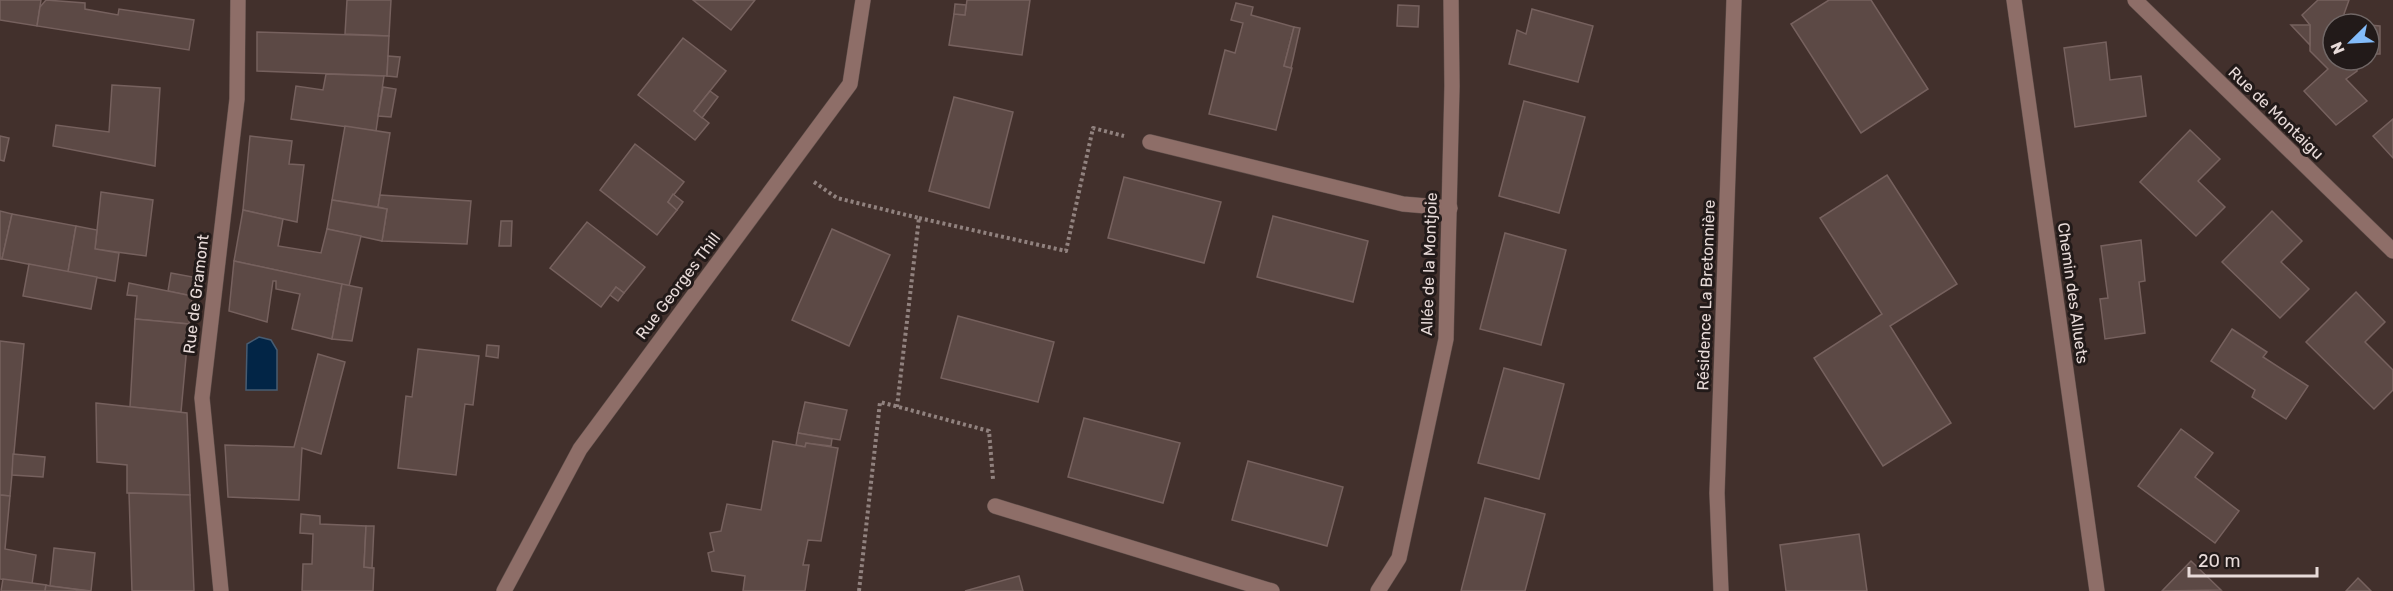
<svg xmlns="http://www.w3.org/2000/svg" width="2393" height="591" font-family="Rubik,sans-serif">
  <rect width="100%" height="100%" fill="#42302c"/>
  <!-- water -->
  <path fill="#022546" stroke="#475c72" stroke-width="1.5" d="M 259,337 L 271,340 L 277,350 L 277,390 L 246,390 L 247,344 Z"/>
  <!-- building -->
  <g fill="#5c4945" stroke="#76615e" stroke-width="1.5">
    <path d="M 0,0 L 41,0 L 37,26 L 0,20 Z"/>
    <path d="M 46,0 L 85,3 L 85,9 L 118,15 L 119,9 L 194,20 L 189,50 L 37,26 L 40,7 Z"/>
    <path d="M 347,0 L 391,0 L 389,36 L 345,34 Z"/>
    <path d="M 693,0 L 755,0 L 731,30 Z"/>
    <path d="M 967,0 L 1030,0 L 1022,55 L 949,45 L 954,14 L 965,15 Z"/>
    <path d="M 1829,0 L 1871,0 L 1928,89 L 1861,133 L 1791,24 Z"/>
    <path d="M 2318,0 L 2349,0 L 2344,14 L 2354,24 L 2333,24 L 2333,60 L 2357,60 L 2357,71 L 2346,79 L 2367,101 L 2336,125 L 2304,91 L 2328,69 L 2310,51 L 2310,25 L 2302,15 Z"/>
    <path d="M 1236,3 L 1253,7 L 1251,15 L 1294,27 L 1284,66 L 1292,68 L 1276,130 L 1209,114 L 1225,50 L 1235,53 L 1243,23 L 1231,20 Z"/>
    <path d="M 955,4 L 966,5 L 965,15 L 954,14 Z"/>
    <path d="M 1398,5 L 1419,6 L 1418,27 L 1397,26 Z"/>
    <path d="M 1532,9 L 1593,26 L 1578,82 L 1509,64 L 1517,30 L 1526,34 Z"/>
    <path d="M 2291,25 L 2310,25 L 2310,45 Z"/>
    <path d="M 2369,25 L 2380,26 L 2380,54 L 2369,54 Z"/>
    <path d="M 1294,27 L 1300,28 L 1291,68 L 1284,66 Z"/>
    <path d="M 257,32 L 389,36 L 387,76 L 257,71 Z"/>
    <path d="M 683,38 L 726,71 L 694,111 L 709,123 L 695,140 L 638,95 Z"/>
    <path d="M 2106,42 L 2110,80 L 2141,76 L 2146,116 L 2075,127 L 2064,48 Z"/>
    <path d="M 388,56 L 400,57 L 397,77 L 387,76 Z"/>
    <path d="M 326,74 L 384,76 L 376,131 L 291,119 L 296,86 L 323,90 Z"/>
    <path d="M 112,85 L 160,88 L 155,166 L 53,146 L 56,125 L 109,132 Z"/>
    <path d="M 383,87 L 396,89 L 391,117 L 378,116 Z"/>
    <path d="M 710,91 L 718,97 L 702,118 L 694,111 Z"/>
    <path d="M 954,97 L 1013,112 L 989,208 L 929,191 Z"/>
    <path d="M 1524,101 L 1585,117 L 1559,213 L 1499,196 Z"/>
    <path d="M 2393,119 L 2393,158 L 2373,136 Z"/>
    <path d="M 345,126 L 390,133 L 378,207 L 332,200 Z"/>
    <path d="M 2190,130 L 2220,159 L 2198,181 L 2225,207 L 2196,236 L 2140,182 Z"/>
    <path d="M 0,136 L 9,138 L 4,161 L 0,160 Z"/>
    <path d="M 250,136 L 292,141 L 289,164 L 304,165 L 297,222 L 243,210 Z"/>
    <path d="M 635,144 L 684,182 L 668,202 L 677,210 L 657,235 L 600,190 Z"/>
    <path d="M 1887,175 L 1957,284 L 1890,326 L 1951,423 L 1883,466 L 1814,358 L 1882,314 L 1820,218 Z"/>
    <path d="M 1124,177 L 1221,202 L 1204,263 L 1108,238 Z"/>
    <path d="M 101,192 L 153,200 L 146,256 L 95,249 Z"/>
    <path d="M 673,194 L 683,202 L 677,210 L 668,202 Z"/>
    <path d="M 380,195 L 471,201 L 467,244 L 382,241 L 387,209 L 378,207 Z"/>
    <path d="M 332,200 L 387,209 L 382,241 L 327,229 Z"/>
    <path d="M 243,210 L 283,219 L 278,246 L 321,253 L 327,229 L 361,236 L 349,286 L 234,261 Z"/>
    <path d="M 0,211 L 12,214 L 2,259 L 0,259 Z"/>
    <path d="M 2272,211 L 2302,241 L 2281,262 L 2309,289 L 2280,318 L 2222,262 Z"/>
    <path d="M 12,214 L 76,226 L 68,272 L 2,259 Z"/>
    <path d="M 1273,216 L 1368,241 L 1353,302 L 1257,277 Z"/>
    <path d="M 501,221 L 512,221 L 511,246 L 499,246 Z"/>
    <path d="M 587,222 L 645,267 L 624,293 L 616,287 L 601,307 L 550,268 Z"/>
    <path d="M 76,226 L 97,230 L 95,249 L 119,253 L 115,281 L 68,272 Z"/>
    <path d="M 832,229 L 890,255 L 849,346 L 792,320 Z"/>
    <path d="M 1505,233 L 1566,250 L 1541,345 L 1480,329 Z"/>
    <path d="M 2141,240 L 2145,281 L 2139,282 L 2145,333 L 2105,339 L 2100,299 L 2108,298 L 2101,246 Z"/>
    <path d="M 234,261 L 342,284 L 332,339 L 292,329 L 300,294 L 276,289 L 276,281 L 273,281 L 267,322 L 229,311 Z"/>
    <path d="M 29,264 L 97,277 L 91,309 L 23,296 Z"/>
    <path d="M 171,273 L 193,277 L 192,296 L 168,291 Z"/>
    <path d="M 129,283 L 192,296 L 189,324 L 135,319 L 137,296 L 127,295 Z"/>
    <path d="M 342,284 L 362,288 L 352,341 L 332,339 Z"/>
    <path d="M 616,287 L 624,293 L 618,301 L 610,295 Z"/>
    <path d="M 2356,292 L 2385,322 L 2365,342 L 2393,370 L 2393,390 L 2374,409 L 2306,342 Z"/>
    <path d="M 958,316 L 1054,342 L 1038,402 L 941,378 Z"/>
    <path d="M 135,319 L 189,324 L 181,412 L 130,407 Z"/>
    <path d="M 2232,329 L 2267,352 L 2263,357 L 2308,386 L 2286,419 L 2252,397 L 2255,390 L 2211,361 Z"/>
    <path d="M 0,341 L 24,344 L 10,496 L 0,495 Z"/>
    <path d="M 487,345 L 499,346 L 498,358 L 486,356 Z"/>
    <path d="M 418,349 L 479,356 L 473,405 L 465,404 L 456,475 L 398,468 L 406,396 L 412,397 Z"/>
    <path d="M 318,354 L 345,362 L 321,454 L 302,448 L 299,500 L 228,497 L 225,445 L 294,447 Z"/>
    <path d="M 1504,368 L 1564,384 L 1539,479 L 1478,463 Z"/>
    <path d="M 805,402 L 847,410 L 840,440 L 798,433 Z"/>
    <path d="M 96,403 L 187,413 L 190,495 L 127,493 L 127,465 L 97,462 Z"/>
    <path d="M 1084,418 L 1180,443 L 1163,503 L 1068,477 Z"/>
    <path d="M 2181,429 L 2213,453 L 2195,477 L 2239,511 L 2215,543 L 2138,486 Z"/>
    <path d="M 798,433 L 832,439 L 831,446 L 806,443 L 805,447 L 796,445 Z"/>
    <path d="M 773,441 L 805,447 L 806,443 L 838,448 L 821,541 L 808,540 L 803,565 L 809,565 L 805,591 L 743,591 L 745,576 L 712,571 L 708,553 L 714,551 L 710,533 L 721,531 L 727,504 L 761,510 Z"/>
    <path d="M 13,454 L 45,457 L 43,477 L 12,475 Z"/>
    <path d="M 1248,461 L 1343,487 L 1327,546 L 1232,520 Z"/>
    <path d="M 129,493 L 190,495 L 194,591 L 132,591 Z"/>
    <path d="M 0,495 L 10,496 L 5,549 L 36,555 L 32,584 L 0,579 Z"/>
    <path d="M 1485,498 L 1545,514 L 1525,591 L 1461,591 Z"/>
    <path d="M 301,514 L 320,516 L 320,524 L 366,526 L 364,567 L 374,568 L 373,591 L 302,591 L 303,564 L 312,564 L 313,534 L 300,533 Z"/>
    <path d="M 366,526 L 374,526 L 372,568 L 364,567 Z"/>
    <path d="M 1859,534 L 1867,591 L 1786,591 L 1780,545 Z"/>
    <path d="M 54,548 L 95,553 L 91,591 L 50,586 Z"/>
    <path d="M 2191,561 L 2221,590 L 2162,591 Z"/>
    <path d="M 1019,576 L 1023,591 L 965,591 Z"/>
    <path d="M 2358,578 L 2371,591 L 2346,591 Z"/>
    <path d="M 3,579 L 46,585 L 45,591 L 1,591 Z"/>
    <path d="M 46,585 L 50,586 L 88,591 L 45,591 Z"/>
  </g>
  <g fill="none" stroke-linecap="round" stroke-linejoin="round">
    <!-- minor casing -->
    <g stroke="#604f4b" stroke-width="16">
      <g id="minor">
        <path d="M 2014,0 L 2097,591"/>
        <path d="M 2135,0 L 2393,251"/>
        <path d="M 1150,142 L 1403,204 L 1450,208"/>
        <path d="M 995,506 L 1272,591"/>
        <path d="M 221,591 L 202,398 L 237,99 L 238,0"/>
        <path d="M 504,591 L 580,449 L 850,84 L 863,0"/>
        <path d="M 1378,591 L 1399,558 L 1446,339 L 1452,86 L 1451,0"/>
        <path d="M 1721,591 L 1717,493 L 1734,0"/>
      </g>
    </g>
    <!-- path -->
    <g stroke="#91827f" stroke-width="4" stroke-dasharray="3 3" stroke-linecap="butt">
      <path d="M 814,182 L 837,198 L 919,218 L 897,407"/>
      <path d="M 919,218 L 1066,251 L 1093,128 L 1124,136"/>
      <path d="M 859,591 L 880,402 L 989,431 L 993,479"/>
    </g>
    <!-- minor -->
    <use href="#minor" stroke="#8e6e68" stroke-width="15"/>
  </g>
  <g text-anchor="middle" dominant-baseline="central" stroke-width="6" stroke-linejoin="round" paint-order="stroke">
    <!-- street labels -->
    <g font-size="16" fill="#e8dbd9" stroke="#221a19">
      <text transform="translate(2276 113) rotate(44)">Rue de Montaigu</text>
      <text transform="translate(1429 264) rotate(-88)">Allée de la Montjoie</text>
      <text transform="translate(678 286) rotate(-53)">Rue Georges Thill</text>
      <text transform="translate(2073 293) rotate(82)">Chemin des Alluets</text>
      <text transform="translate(196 294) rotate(-83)">Rue de Gramont</text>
      <text transform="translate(1706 295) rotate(-88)">Résidence La Bretonnière</text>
    </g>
  </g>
  <!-- north arrow -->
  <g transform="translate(2351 42) rotate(246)"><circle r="28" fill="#221a19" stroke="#716766" stroke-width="1.5"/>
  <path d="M0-4.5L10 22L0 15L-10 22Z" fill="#83bcfa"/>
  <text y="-9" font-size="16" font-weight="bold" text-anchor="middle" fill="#e8dbd9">N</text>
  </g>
  <!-- scale -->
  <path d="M2189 567v9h128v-9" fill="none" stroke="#e8dbd9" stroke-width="3"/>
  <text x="2198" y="567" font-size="18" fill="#e8dbd9" stroke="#221a19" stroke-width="4.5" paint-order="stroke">20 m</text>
</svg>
